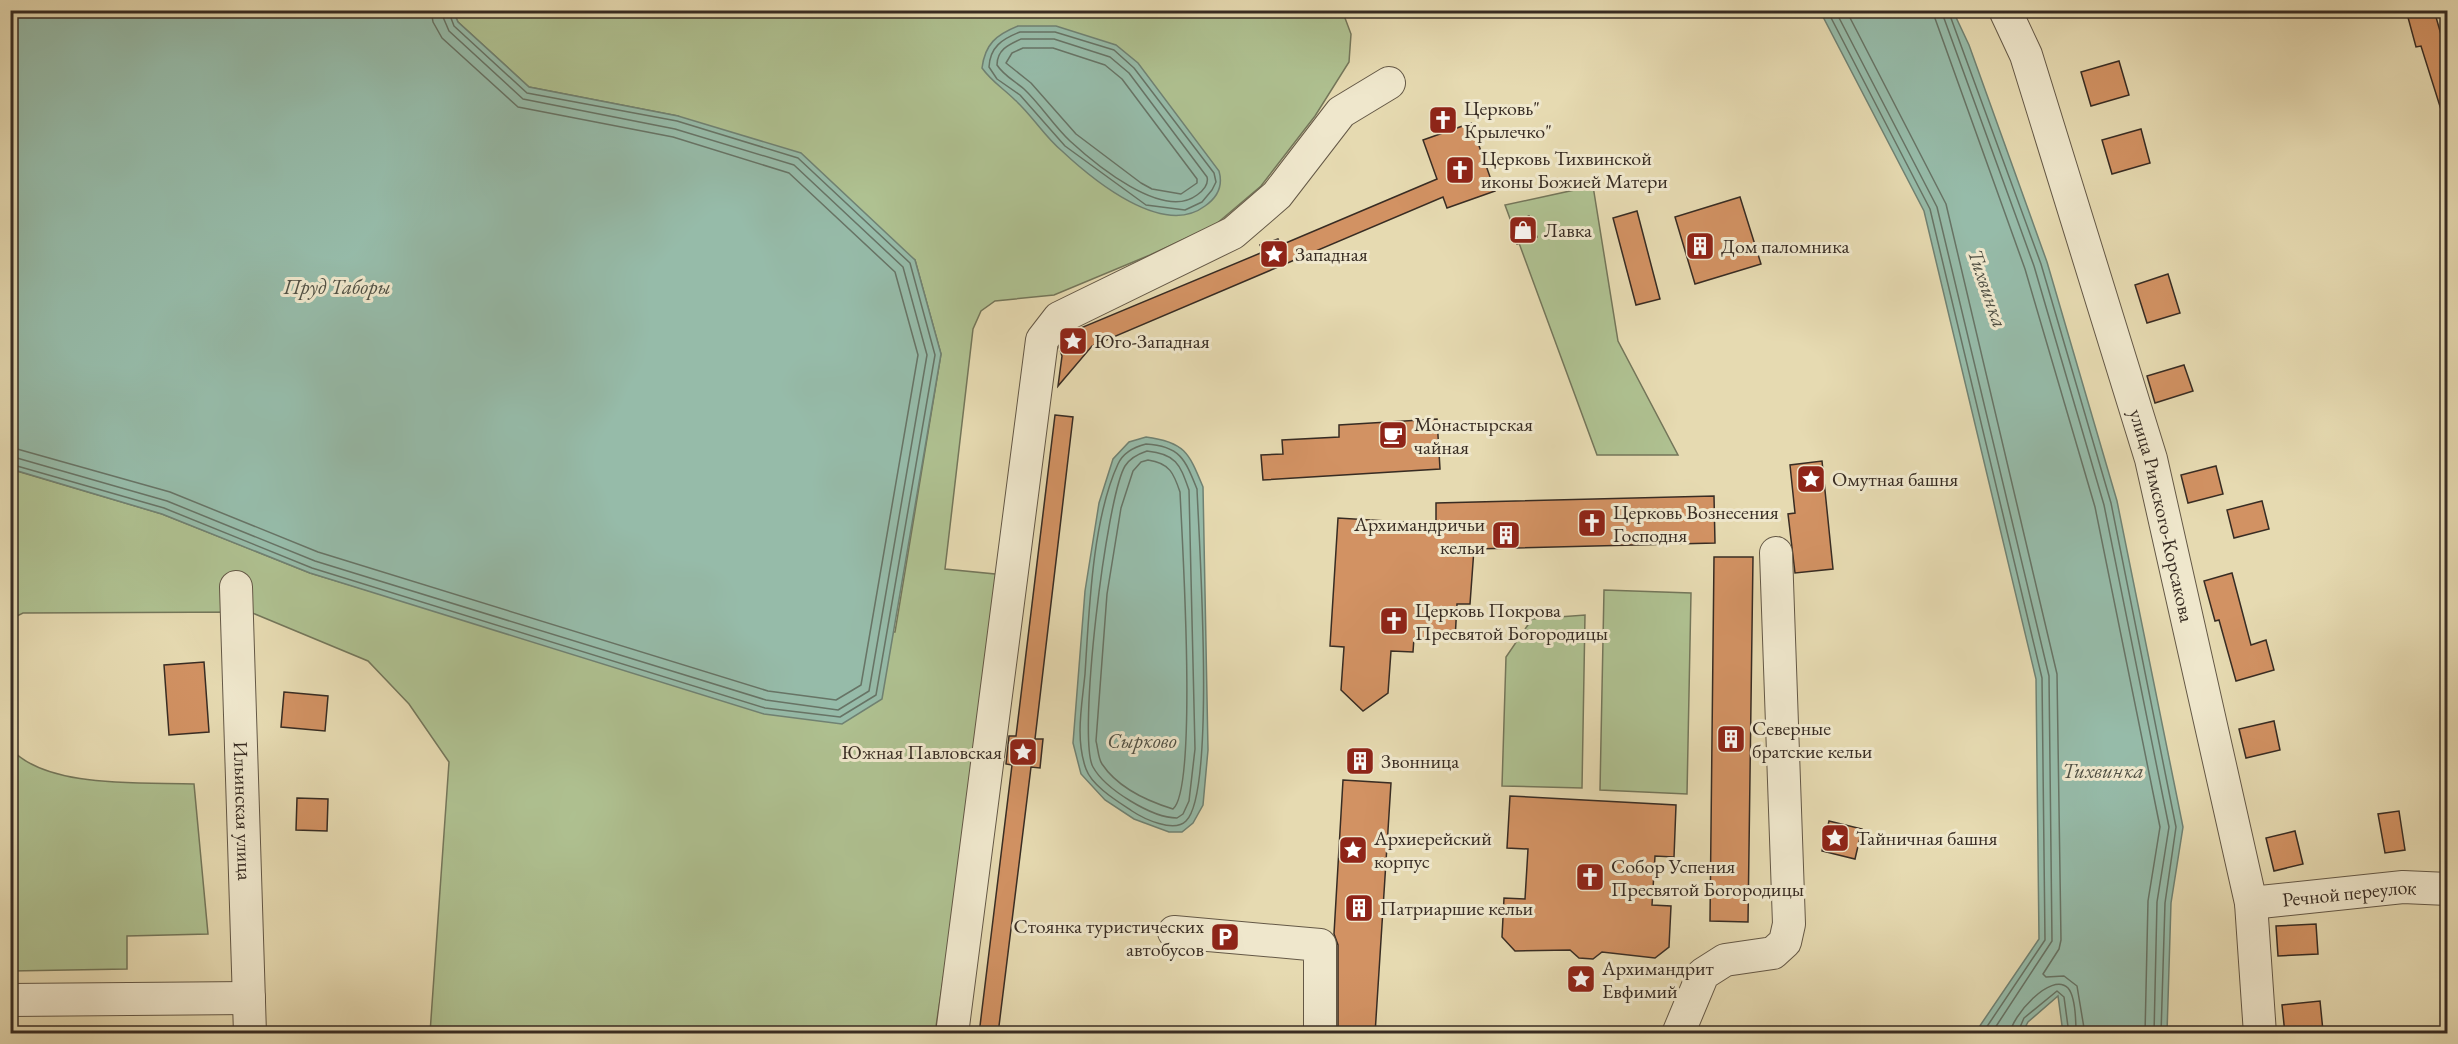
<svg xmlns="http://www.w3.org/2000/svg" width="2458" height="1044" font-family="'EB Garamond',serif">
  <rect width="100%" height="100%" fill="#e6dab1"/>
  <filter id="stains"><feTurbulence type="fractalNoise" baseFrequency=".00333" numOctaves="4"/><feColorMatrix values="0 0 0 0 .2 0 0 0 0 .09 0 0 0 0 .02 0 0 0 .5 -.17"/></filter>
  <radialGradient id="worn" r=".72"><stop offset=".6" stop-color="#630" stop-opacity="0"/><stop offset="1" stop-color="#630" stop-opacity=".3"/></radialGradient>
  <!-- green -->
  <g fill="#afc191" stroke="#74765a" stroke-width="1.5">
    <path d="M 1342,10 L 1351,34 L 1349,62 L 1315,116 L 1261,186 L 1215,225 L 1150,255 L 1054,295 L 995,301 L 981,311 L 973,329 L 945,569 L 1005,575 L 935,1033 L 430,1033 L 449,762 L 409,704 L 368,661 L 250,612 L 23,613 L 11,619 L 10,469 L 162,514 L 310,573 L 470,621 L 895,632 L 941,354 L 915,260 L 678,116 L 529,87 L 458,22 L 453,11 Z"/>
    <path d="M 1593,186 L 1618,341 L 1678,455 L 1597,455 L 1505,205 Z"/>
    <path d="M 1604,590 L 1691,593 L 1687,794 L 1600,790 Z"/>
    <path d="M 1585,615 L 1582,788 L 1502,786 L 1506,657 L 1532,619 Z"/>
    <path d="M 11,749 C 48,789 142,782 194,784 L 208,934 L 127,936 L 127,969 L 11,971 Z"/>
  </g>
  <!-- water -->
  <g fill="#96bba9" stroke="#708273" stroke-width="1.5">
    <path d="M 10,11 L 453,11 L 458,22 L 529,87 L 678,116 L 801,153 L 915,260 L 941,354 L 882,699 L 842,724 L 764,714 L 310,573 L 162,514 L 11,469 Z"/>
    <path d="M 1820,11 L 1953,11 L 1969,45 L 2047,262 L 2117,501 L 2183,827 L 2171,903 L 2167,1033 L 2063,1033 L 2058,996 L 2028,1022 L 2022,1033 L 1975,1033 L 2039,939 L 2036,679 L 1924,211 Z"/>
    <path d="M 1018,26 L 1056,26 L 1116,45 L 1138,63 L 1219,171 C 1223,185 1218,197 1205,206 C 1163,238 1093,180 1062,151 C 1044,136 1032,115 1015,100 C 1003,88 992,82 982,68 C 985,44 996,35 1018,26 Z"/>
    <path d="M 1146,437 C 1185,442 1189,453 1203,487 L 1208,750 L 1203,805 L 1193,823 L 1182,832 L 1169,832 L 1134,819 L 1105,800 L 1081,774 L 1073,743 L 1085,591 L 1099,503 L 1113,459 L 1129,442 Z"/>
  </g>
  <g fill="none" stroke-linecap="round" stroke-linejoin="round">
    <!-- shore -->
    <g stroke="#677466" stroke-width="1.5">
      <path d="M 1827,10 L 1930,209 L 2042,678 L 2045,940 L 1982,1034"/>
      <path d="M 1835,10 L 1937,207 L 2049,676 L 2052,941 L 1991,1034"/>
      <path d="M 1846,10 L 1946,204 L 2057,674 L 2061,940 L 2059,949 L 2043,974 L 2046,977 L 2064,976 L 2077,986 L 2085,1034"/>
      <path d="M 1932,10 L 2025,269 L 2095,507 L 2160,827 L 2148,901 L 2145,1034"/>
      <path d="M 1941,10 L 2034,266 L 2104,505 L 2169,827 L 2157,902 L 2154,1034"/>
      <path d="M 1948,10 L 2041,264 L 2111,503 L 2176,827 L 2165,903 L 2161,1034"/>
      <path d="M 1020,32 L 1055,32 L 1114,50 L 1134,68 L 1214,173 L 1216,182 L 1212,190 L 1202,202 L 1185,210 L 1146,205 L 1065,146 L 1020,95 L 997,79 L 989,67 C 990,47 1002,39 1020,32 Z"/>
      <path d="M 1021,39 L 1054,39 L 1110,57 L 1129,73 L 1207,177 C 1209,184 1203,191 1197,195 C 1163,221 1095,164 1070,141 C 1053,125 1041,105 1024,89 C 1015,81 1004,76 997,65 C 997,50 1008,45 1021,39 Z"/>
      <path d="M 1023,48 L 1053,48 L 1105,65 L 1122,79 L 1197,179 L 1197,183 L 1181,194 L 1152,189 L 1141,183 L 1076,134 L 1031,83 L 1006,63 L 1012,53 Z"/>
      <path d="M 1146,444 C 1180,446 1185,459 1197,489 C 1199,540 1216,793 1186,821 C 1174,833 1144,819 1132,811 C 1117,801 1092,786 1086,769 C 1075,739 1082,705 1085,674 C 1089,613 1092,520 1118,464 C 1123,453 1134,447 1146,444 Z"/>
      <path d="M 10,447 L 170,492 L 318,552 L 768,691 L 836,700 L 861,685 L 918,355 L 895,272 L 789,173 L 673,137 L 518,107 L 442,38 L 433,22 L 431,10"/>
      <path d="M 1147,451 C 1177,454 1180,465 1189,490 L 1195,749 L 1189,801 L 1183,814 L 1177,818 C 1152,818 1105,789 1093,767 C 1077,739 1106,498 1125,466 C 1130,458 1138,454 1147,451 Z"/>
      <path d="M 10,456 L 167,501 L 315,561 L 766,700 L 838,710 L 869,691 L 927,355 L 903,267 L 794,165 L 675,129 L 523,99 L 449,31 L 440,10"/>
      <path d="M 1148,460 C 1170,463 1174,474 1180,492 C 1182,538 1198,788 1173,809 C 1147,801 1118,788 1102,764 C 1098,758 1098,748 1096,741 L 1107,594 L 1121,508 L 1133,471 L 1141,462 Z"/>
      <path d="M 10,464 L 164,508 L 312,568 L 765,708 L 840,717 L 876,695 L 935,355 L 910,263 L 798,158 L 677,121 L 527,93 L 454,26 L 448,10"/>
      <path d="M 2010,1034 C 2011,1017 2051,971 2068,988 C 2076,997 2076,1022 2076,1034"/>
      <path d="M 2017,1034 L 2024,1018 L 2057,991 L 2064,997 L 2069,1034"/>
    </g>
  </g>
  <!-- building -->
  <g fill="#d29263" stroke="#382c23" stroke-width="1.5">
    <path d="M 2406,10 L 2434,10 L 2448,59 L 2448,115 L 2443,116 L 2421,46 L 2416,47 Z"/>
    <path d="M 2119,61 L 2129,95 L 2091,106 L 2081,72 Z"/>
    <path d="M 1471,123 L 1495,191 L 1447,208 L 1443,197 L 1092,346 L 1058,386 L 1062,356 L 1059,347 L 1071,332 L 1263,252 L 1260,245 L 1278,239 L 1281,245 L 1437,179 L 1423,140 Z"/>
    <path d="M 2141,129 L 2150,163 L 2112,174 L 2102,140 Z"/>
    <path d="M 1740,197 L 1761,264 L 1695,284 L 1675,217 Z"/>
    <path d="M 1637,211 L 1660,299 L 1636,305 L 1613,218 Z"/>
    <path d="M 1529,216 L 1537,237 L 1517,244 L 1510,223 Z"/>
    <path d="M 2168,274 L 2180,313 L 2147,323 L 2135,285 Z"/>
    <path d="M 2184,365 L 2193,391 L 2155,403 L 2147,376 Z"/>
    <path d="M 1055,415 L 1073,417 L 1035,739 L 1043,739 L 1040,768 L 1031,767 L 998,1034 L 979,1034 L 1012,765 L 1006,764 L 1009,736 L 1016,736 Z"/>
    <path d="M 1437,419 L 1440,469 L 1263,480 L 1261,455 L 1283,454 L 1282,440 L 1339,437 L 1339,425 Z"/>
    <path d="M 1822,461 L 1833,569 L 1795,573 L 1788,514 L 1795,513 L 1790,465 Z"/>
    <path d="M 2216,466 L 2223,494 L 2188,503 L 2181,475 Z"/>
    <path d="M 1714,496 L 1715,543 L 1474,549 L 1470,604 L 1457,604 L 1455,640 L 1414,638 L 1413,652 L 1391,651 L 1388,693 L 1363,711 L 1341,690 L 1344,647 L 1330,646 L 1338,518 L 1436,524 L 1436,503 Z"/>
    <path d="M 2262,501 L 2269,529 L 2234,538 L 2227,510 Z"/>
    <path d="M 1714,557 L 1753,557 L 1748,922 L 1710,921 Z"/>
    <path d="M 2232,573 L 2251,645 L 2266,640 L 2274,670 L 2236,681 L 2219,620 L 2215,621 L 2204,581 Z"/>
    <path d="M 204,662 L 209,732 L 169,735 L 164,665 Z"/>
    <path d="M 284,692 L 328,696 L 325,731 L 281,727 Z"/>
    <path d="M 2274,721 L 2280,750 L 2246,758 L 2239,729 Z"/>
    <path d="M 1343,780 L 1391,783 L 1375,1034 L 1338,1034 L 1338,945 L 1334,934 Z"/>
    <path d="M 1510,796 L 1676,805 L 1674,857 L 1655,856 L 1652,905 L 1671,906 L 1669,947 L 1655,958 L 1602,952 L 1593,959 L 1579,958 L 1570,950 L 1515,951 L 1502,937 L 1504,898 L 1525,899 L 1528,849 L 1507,848 Z"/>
    <path d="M 297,798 L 328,799 L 327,831 L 296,830 Z"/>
    <path d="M 2399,811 L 2405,850 L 2385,853 L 2378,814 Z"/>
    <path d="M 1829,821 L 1862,829 L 1855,859 L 1822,851 Z"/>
    <path d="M 2295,831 L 2303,864 L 2274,871 L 2266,838 Z"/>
    <path d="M 2316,924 L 2318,954 L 2278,956 L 2276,926 Z"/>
    <path d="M 2320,1001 L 2323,1031 L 2285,1034 L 2282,1005 Z"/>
  </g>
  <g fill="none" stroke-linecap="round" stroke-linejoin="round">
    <!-- minor casing -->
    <g stroke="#645846" stroke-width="34">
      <g id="minor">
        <path id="s1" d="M 2005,10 L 2026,55 L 2151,459 L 2251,903 L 2260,1034"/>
        <path id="s2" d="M 236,587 L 250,1034"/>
        <path id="s3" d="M 2251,903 L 2403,887 L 2448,889"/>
        <path d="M 1174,932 L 1320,945 L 1320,1034"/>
        <path d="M 10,1000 L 249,998"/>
        <path d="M 952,1034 L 1042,340 L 1059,318 L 1233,233 L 1277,195 L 1341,112 L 1389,83"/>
        <path d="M 1678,1034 L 1703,974 L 1725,960 L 1773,953 L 1785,942 L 1789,924 L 1776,553"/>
      </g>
    </g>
    <!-- minor -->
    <use href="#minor" stroke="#efe7cc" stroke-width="32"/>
  </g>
  <!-- icons -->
  <defs>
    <g id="church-square" transform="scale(1.5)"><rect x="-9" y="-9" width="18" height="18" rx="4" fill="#8f2418" stroke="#efe7cc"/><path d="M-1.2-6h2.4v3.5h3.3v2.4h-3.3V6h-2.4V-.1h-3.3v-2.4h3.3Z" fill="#fff"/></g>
    <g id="shop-square" transform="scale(1.5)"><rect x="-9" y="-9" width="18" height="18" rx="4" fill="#8f2418" stroke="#efe7cc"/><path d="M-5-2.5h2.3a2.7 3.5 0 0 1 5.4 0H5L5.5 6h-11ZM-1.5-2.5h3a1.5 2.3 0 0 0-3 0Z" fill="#fff"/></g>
    <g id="building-square" transform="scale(1.5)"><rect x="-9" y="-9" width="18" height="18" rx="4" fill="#8f2418" stroke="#efe7cc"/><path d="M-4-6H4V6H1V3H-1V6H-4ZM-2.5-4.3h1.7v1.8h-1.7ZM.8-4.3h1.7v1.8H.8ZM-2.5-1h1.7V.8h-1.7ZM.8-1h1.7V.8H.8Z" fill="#fff"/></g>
    <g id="sight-square" transform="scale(1.5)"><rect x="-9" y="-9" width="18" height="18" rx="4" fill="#8f2418" stroke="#efe7cc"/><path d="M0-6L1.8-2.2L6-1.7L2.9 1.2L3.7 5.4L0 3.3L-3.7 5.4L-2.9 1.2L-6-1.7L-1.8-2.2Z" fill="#fff"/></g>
    <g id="cafe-square" transform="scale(1.5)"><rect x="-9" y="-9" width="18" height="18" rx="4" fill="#8f2418" stroke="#efe7cc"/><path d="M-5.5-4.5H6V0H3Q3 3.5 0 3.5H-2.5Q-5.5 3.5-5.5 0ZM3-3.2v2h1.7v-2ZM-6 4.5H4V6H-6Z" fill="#fff"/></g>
    <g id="parking-square" transform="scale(1.5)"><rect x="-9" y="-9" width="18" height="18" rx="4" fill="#8f2418" stroke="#efe7cc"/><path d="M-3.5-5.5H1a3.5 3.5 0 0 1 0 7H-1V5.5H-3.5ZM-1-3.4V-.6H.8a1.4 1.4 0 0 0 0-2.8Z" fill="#fff"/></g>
  </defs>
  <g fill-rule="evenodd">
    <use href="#church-square" x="1443" y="120"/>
    <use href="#church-square" x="1460" y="170"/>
    <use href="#shop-square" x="1523" y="230"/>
    <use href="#building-square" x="1700" y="246"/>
    <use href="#sight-square" x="1274" y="254"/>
    <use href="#sight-square" x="1073" y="341"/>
    <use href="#cafe-square" x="1393" y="435"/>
    <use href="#sight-square" x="1811" y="479"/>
    <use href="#church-square" x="1592" y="523"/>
    <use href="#building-square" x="1506" y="535"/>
    <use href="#church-square" x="1394" y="621"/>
    <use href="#building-square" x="1731" y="739"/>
    <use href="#sight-square" x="1023" y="752"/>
    <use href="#building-square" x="1360" y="761"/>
    <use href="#sight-square" x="1835" y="838"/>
    <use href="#sight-square" x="1353" y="850"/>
    <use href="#church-square" x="1590" y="877"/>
    <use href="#building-square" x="1359" y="908"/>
    <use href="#parking-square" x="1225" y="937"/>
    <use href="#sight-square" x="1581" y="979"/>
  </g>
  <g text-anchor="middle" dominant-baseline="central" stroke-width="6" stroke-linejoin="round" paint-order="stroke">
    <!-- poi labels -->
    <g font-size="20" fill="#382c23" stroke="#efe7cc" text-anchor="start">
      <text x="1464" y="108">Церковь"<tspan x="1464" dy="23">Крылечко"</tspan></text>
      <text x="1481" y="158">Церковь Тихвинской<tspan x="1481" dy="23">иконы Божией Матери</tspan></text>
      <text x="1544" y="230">Лавка</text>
      <text x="1721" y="246">Дом паломника</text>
      <text x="1295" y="254">Западная</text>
      <text x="1094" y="341">Юго-Западная</text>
      <text x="1414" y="424">Монастырская<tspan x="1414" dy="23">чайная</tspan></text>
      <text x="1832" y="479">Омутная башня</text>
      <text x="1613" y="512">Церковь Вознесения<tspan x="1613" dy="23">Господня</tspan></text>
      <text x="1485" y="524" text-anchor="end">Архимандричьи<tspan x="1485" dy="23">кельи</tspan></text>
      <text x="1415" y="610">Церковь Покрова<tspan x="1415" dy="23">Пресвятой Богородицы</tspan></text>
      <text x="1752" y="728">Северные<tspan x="1752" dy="23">братские кельи</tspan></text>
      <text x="1002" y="752" text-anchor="end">Южная Павловская</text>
      <text x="1381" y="761">Звонница</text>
      <text x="1374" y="838">Архиерейский<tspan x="1374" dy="23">корпус</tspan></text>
      <text x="1856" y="838">Тайничная башня</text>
      <text x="1611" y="866">Собор Успения<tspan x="1611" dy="23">Пресвятой Богородицы</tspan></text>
      <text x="1380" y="908">Патриаршие кельи</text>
      <text x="1204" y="926" text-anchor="end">Стоянка туристических<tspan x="1204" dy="23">автобусов</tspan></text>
      <text x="1602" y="968">Архимандрит<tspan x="1602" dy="23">Евфимий</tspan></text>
    </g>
    <!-- street labels -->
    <g font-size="20" fill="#382c23" stroke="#efe7cc">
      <text stroke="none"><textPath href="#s1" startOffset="530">улица Римского-Корсакова</textPath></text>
      <text stroke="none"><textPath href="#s2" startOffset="224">Ильинская улица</textPath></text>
      <text stroke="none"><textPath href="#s3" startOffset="99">Речной переулок</textPath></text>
    </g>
    <!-- water labels -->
    <g font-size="21" font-style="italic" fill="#505044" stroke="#efe7cc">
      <text x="337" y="286">Пруд Таборы</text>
      <text transform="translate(1988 288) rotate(71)">Тихвинка</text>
      <text x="1142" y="740">Сырково</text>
      <text x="2103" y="770">Тихвинка</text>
    </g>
  </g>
  <!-- margin -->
  <rect width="2458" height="1044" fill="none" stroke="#e6dab1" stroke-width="36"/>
  <rect x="12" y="12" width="2434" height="1020" fill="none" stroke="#382c23" stroke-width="3"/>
  <rect x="18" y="18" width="2422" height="1008" fill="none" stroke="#382c23" stroke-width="1.5"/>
  <rect width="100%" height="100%" filter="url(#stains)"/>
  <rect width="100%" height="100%" fill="url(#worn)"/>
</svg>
